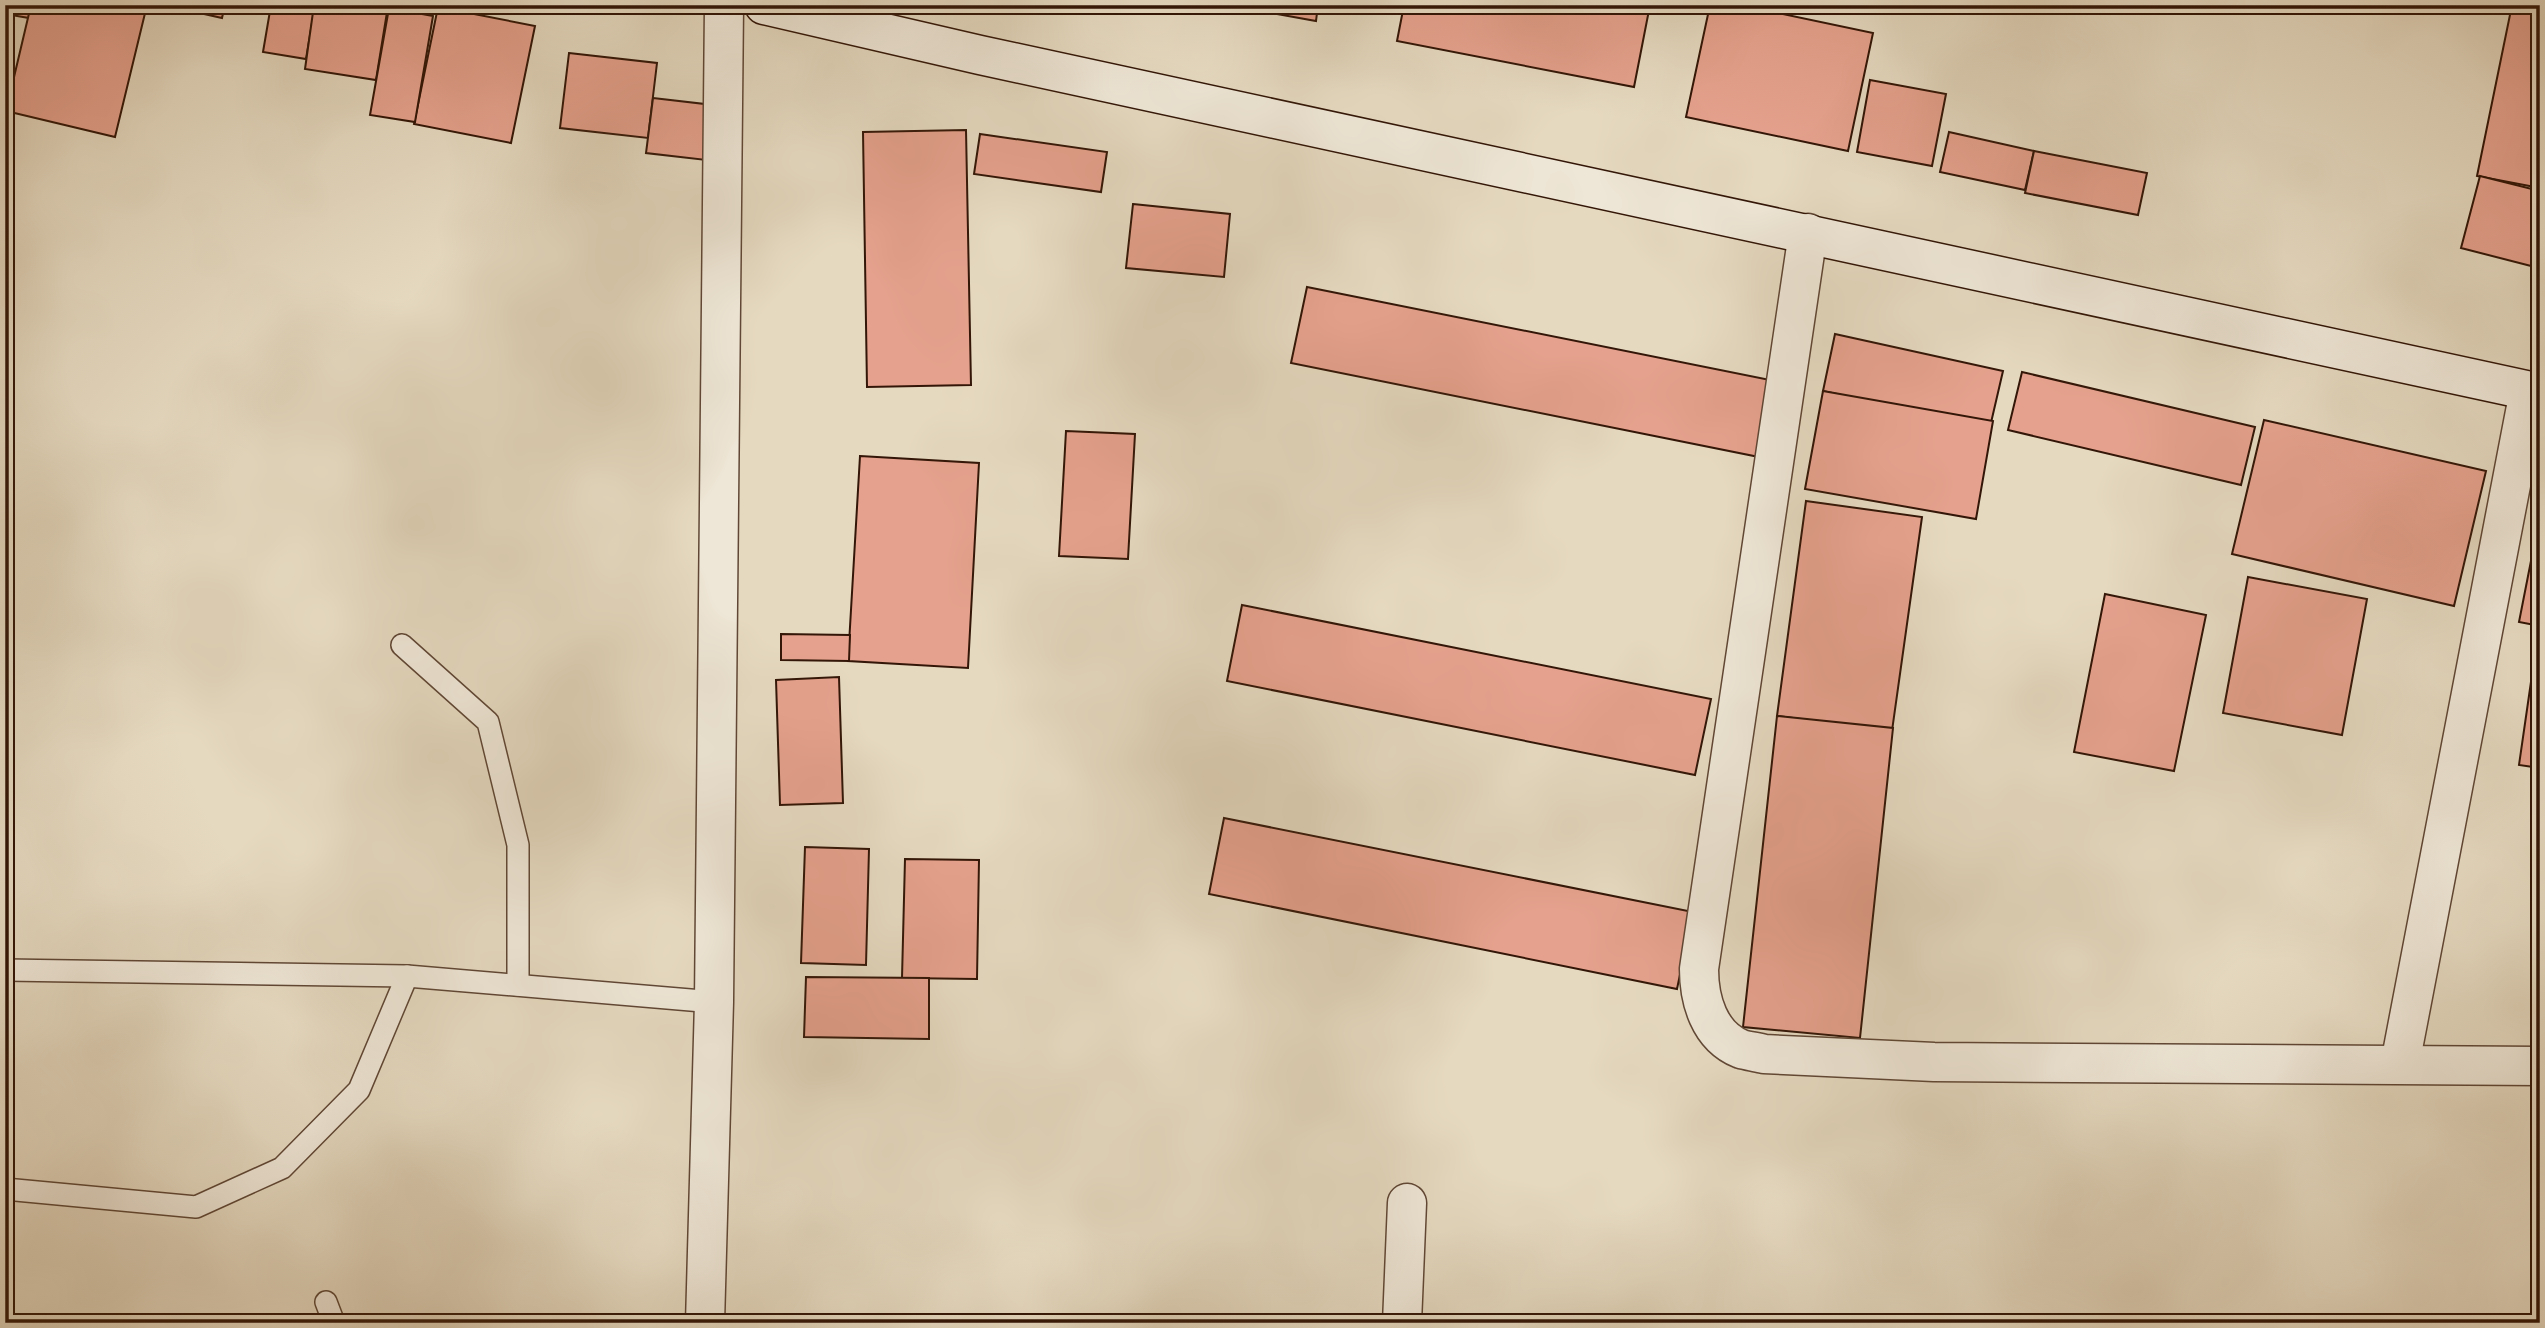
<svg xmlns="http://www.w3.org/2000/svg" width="2545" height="1328" font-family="Vollkorn,serif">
  <rect width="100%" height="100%" fill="#e5d9c0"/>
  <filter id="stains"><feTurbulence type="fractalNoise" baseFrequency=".00286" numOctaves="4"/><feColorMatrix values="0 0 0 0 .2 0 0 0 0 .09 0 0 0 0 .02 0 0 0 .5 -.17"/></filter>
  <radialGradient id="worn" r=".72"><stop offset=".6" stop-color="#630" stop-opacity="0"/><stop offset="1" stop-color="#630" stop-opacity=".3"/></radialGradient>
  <!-- building -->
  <g fill="#e5a18d" stroke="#331607" stroke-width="2">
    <path d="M 5,5 L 37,5 L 35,19 L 5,14 Z"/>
    <path d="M 31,5 L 147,5 L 115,137 L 6,111 Z"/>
    <path d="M 164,5 L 225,5 L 222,18 Z"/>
    <path d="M 271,5 L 315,5 L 306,59 L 263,52 Z"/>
    <path d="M 314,5 L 388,6 L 376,80 L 305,69 Z"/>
    <path d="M 1227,5 L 1318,5 L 1316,21 Z"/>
    <path d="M 1404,5 L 1650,5 L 1634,87 L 1397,41 Z"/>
    <path d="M 1710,5 L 1740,5 L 1873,33 L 1848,151 L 1686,117 Z"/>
    <path d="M 2512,5 L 2540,5 L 2540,188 L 2477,176 Z"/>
    <path d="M 438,7 L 535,26 L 511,143 L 414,124 Z"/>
    <path d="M 389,8 L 433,16 L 415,122 L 370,115 Z"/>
    <path d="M 569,53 L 657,63 L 648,138 L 560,128 Z"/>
    <path d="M 1870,80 L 1946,94 L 1932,166 L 1857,152 Z"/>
    <path d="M 653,98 L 713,105 L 706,160 L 646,153 Z"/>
    <path d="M 966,130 L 971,385 L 867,387 L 863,132 Z"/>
    <path d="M 1949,132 L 2034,151 L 2025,190 L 1940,172 Z"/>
    <path d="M 980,134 L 1107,152 L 1101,192 L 974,174 Z"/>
    <path d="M 2034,151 L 2147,173 L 2138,215 L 2025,193 Z"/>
    <path d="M 2480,176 L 2540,191 L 2540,250 L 2535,267 L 2461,248 Z"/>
    <path d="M 1133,204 L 1230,214 L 1224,277 L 1126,268 Z"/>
    <path d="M 1307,287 L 1775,381 L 1759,457 L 1291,363 Z"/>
    <path d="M 1835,334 L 2003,371 L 1990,427 L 1823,391 Z"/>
    <path d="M 2022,372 L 2255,427 L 2241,485 L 2008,430 Z"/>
    <path d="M 1823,391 L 1993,421 L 1976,519 L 1805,489 Z"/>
    <path d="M 2264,420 L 2486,471 L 2454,606 L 2232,554 Z"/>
    <path d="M 1066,431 L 1135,434 L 1128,559 L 1059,556 Z"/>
    <path d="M 860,456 L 979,463 L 968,668 L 848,661 Z"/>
    <path d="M 1806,501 L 1922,517 L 1892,731 L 1777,716 Z"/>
    <path d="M 2540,515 L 2540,626 L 2519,622 Z"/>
    <path d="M 2248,577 L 2367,599 L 2342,735 L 2223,713 Z"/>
    <path d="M 2105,594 L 2206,615 L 2174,771 L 2074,752 Z"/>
    <path d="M 1242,605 L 1711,699 L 1695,775 L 1227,681 Z"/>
    <path d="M 781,634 L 850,635 L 849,661 L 781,660 Z"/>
    <path d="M 2533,668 L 2540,669 L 2540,768 L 2519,765 Z"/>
    <path d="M 839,677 L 843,803 L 780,805 L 776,680 Z"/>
    <path d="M 1777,716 L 1893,728 L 1860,1038 L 1743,1027 Z"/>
    <path d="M 1224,818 L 1693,912 L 1677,989 L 1209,894 Z"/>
    <path d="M 805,847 L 869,849 L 866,965 L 801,963 Z"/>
    <path d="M 905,859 L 979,860 L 977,979 L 902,978 Z"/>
    <path d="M 806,977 L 929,978 L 929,1039 L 804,1037 Z"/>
  </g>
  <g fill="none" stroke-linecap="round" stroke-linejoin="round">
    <!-- lane casing -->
    <g stroke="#604735" stroke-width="24">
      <g id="lane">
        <path d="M 402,645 L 488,722 L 518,845 L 518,985"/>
        <path d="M 5,970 L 407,976 L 714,1002"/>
        <path d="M 5,1189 L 196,1207 L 282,1168 L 359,1090 L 407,976"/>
        <path d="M 326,1302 L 334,1323"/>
      </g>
    </g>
    <!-- street casing -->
    <g stroke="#604735" stroke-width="41">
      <g id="street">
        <path d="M 1808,233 L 1699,969 C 1699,1000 1709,1036 1741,1049 C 1748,1051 1757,1052 1764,1054 L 1934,1062 L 2540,1066"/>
        <path d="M 2400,1064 L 2529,391"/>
        <path d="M 705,1323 L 714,1002 L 724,5"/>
        <path d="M 1402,1323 L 1407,1203"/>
      </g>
    </g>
    <!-- secondary casing -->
    <g stroke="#331607" stroke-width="41">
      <path id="secondary" d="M 764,5 L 980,55 L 2540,393"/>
    </g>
    <!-- lane -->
    <use href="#lane" stroke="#eee6d6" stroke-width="21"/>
    <!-- street -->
    <use href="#street" stroke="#eee6d6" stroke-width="38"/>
    <!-- secondary -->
    <use href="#secondary" stroke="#eee6d6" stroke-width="38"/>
  </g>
  <!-- margin -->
  <rect width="2545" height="1328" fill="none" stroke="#e5d9c0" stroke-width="28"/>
  <rect x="7" y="7" width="2531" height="1314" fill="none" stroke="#331607" stroke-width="3.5"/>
  <rect x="14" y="14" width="2517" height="1300" fill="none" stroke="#331607" stroke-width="2"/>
  <rect width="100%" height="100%" filter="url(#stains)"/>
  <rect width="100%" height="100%" fill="url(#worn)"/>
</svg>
